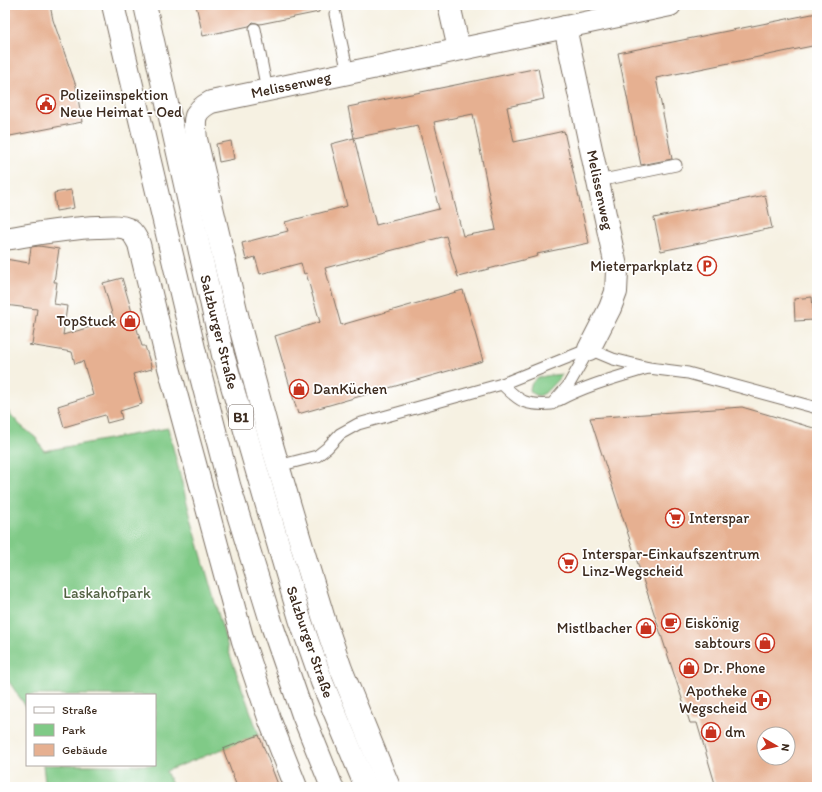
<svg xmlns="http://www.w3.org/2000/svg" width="822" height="792" font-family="Itim,sans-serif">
  <rect width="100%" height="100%" fill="#fff"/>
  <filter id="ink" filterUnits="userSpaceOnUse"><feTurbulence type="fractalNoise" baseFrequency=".025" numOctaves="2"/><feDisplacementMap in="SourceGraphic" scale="8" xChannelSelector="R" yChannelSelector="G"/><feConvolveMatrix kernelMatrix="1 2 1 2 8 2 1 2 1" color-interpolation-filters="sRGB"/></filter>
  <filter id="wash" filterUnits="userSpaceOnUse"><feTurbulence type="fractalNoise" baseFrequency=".012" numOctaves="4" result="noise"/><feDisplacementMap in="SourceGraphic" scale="16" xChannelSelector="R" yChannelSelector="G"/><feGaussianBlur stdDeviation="0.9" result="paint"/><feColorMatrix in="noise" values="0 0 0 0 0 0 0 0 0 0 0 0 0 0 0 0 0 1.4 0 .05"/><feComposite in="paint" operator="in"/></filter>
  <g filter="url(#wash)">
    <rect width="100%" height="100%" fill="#f6f1e2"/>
    <!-- green -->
    <g fill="#80ca87" stroke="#5e7a52">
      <path d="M 563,374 L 545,393 L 539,396 L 534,394 L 530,391 C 530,374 550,376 563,374 Z"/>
      <path d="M 5,408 L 20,425 L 36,438 L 44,451 L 168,428 L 192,522 L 230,655 L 259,735 L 166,771 L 173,787 L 42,787 L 45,782 L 43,765 L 155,765 L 155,695 L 27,695 L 27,710 L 25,705 L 5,676 Z"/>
    </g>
    <g id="blocks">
      <!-- building -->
      <g fill="#e6b091" fill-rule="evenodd">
        <path d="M 5,5 L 50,5 L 53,20 L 76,86 L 82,122 L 5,137 Z"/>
        <path d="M 196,5 L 319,5 L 319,12 L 260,24 L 253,22 L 249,26 L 203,36 Z"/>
        <path d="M 817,13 L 817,45 L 656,78 L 672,159 L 641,165 L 618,53 Z"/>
        <path d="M 538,68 L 544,99 L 507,107 L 514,142 L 564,131 L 589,243 L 537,254 L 538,256 L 458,277 L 446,236 L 325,268 L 341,325 L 463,290 L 483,361 L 298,414 L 275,336 L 320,322 L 306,273 L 304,274 L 301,263 L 260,274 L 255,257 L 246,260 L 242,243 L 288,231 L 285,222 L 347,206 L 331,144 L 354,138 L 348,107 ZM 473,114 L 496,230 L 463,236 L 434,122 ZM 418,125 L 439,209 L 376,225 L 354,138 Z"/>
        <path d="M 231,141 L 234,159 L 219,162 L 216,144 Z"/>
        <path d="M 71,190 L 74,208 L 56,211 L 54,193 Z"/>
        <path d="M 765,195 L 772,228 L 661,251 L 654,218 Z"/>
        <path d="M 39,246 L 59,249 L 54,282 L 57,282 L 54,304 L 67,306 L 63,335 L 114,320 L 103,283 L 122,278 L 142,346 L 145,346 L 152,369 L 133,374 L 142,404 L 120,411 L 122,419 L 107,423 L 105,415 L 64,427 L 58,406 L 93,395 L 83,361 L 75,364 L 72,352 L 29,345 L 32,344 L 37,309 L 5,305 L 5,259 L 29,263 L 31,247 Z"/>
        <path d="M 812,297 L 814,320 L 795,321 L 794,299 Z"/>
        <path d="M 742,407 L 817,429 L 817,787 L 716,787 L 697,723 L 690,723 L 590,418 ZM 764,734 L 788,734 L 788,758 L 764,758 Z"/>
        <path d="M 259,735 L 279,787 L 237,787 L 223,749 Z"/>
      </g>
    </g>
  </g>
  <g filter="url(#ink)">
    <use href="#blocks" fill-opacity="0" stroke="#7c7063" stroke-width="1"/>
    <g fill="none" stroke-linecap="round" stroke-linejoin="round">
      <!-- service casing -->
      <g stroke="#7c7063" stroke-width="13">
        <g id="service">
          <path d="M 335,14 L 348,73"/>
          <path d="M 255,29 L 267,90"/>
          <path d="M 598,181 L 676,165"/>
          <path d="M 502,384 C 520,402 526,406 552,404 L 568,386 L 589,349"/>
          <path d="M 559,400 C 587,385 618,377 648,368"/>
          <path d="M 278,466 L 317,456 L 327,448 L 340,434 L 358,424 L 502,384 L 589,349 L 613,359 L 649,368 L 688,373 L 817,408"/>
        </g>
      </g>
      <!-- minor casing -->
      <g stroke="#7c7063" stroke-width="24">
        <g id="minor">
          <path d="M 449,5 L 459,49"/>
          <path d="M 565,27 L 617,271 L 616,292 L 610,308 L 589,349"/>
          <path d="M 5,239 C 36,234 66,228 97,227 C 107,227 119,225 128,229 C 134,233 136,238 139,244 L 168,364 L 243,641 L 270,721 L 296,787"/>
          <path d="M 389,787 L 341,669 L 323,616 L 305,557 L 267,428 L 239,323 L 196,139 C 194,120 192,112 211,102 L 670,5"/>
        </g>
      </g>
      <!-- primary casing -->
      <g stroke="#7c7063" stroke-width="24">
        <g id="primary">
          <path d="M 113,5 L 197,361 L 229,485 L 273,628 L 303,715 L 332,787"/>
          <path d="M 145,5 L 223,355 L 300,619 L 322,682 L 366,787"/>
        </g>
      </g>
      <!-- service -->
      <use href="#service" stroke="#fff" stroke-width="11"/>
      <!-- minor -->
      <use href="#minor" stroke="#fff" stroke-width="22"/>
      <!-- primary -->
      <use href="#primary" stroke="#fff" stroke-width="22"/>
    </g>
  </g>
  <!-- icons -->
  <defs>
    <g id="civic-ring" transform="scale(1)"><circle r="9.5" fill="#fff" stroke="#c8321e" stroke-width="1.5"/><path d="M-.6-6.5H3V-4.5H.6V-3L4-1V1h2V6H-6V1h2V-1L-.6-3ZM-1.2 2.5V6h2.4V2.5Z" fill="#c8321e"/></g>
    <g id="parking-ring" transform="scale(1)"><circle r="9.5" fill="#fff" stroke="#c8321e" stroke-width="1.5"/><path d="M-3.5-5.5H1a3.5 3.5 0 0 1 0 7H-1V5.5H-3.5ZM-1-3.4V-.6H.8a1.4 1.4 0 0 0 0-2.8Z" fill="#c8321e"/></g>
    <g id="shop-ring" transform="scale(1)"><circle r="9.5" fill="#fff" stroke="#c8321e" stroke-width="1.5"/><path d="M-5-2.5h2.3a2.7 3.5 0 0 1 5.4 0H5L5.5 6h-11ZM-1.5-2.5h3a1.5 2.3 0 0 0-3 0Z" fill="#c8321e"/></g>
    <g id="supermarket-ring" transform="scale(1)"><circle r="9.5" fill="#fff" stroke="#c8321e" stroke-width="1.5"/><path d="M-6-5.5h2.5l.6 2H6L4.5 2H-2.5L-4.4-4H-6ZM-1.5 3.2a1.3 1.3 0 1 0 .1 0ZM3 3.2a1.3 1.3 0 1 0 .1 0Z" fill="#c8321e"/></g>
    <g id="cafe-ring" transform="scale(1)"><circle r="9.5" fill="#fff" stroke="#c8321e" stroke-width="1.5"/><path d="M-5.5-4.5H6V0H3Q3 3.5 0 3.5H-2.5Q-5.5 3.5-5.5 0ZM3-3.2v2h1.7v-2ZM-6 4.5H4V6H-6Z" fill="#c8321e"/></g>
    <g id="pharmacy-ring" transform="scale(1)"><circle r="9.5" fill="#fff" stroke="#c8321e" stroke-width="1.5"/><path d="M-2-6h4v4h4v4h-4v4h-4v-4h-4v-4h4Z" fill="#c8321e"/></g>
  </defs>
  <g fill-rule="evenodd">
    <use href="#civic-ring" x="46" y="104"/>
    <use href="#parking-ring" x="707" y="266"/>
    <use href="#shop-ring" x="130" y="321"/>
    <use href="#shop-ring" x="299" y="389"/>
    <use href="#supermarket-ring" x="675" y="518"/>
    <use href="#supermarket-ring" x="568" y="563"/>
    <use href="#cafe-ring" x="671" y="623"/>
    <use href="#shop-ring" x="646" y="628"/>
    <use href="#shop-ring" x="765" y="643"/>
    <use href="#shop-ring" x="689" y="668"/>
    <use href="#pharmacy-ring" x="761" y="700"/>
    <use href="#shop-ring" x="711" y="732"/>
  </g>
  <g text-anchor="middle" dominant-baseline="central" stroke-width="3.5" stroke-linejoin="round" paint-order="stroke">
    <!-- shield labels -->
    <rect fill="#fff" stroke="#766a62" stroke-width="1" x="229" y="405" width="24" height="24" rx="3"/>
    <g font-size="14" font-weight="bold" fill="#3b2a1e">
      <text x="241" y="417">B1</text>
    </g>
    <!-- street labels -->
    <g font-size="15" fill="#3b2a1e" stroke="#fff">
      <text transform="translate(291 85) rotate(-12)">Melissenweg</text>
      <text transform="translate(600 190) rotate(78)">Melissenweg</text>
      <text transform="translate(219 332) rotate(76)">Salzburger Straße</text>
      <text transform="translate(310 642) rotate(71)">Salzburger Straße</text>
    </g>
    <!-- poi labels -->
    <g font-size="15" fill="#3b2a1e" stroke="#fff" text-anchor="start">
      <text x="60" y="95">Polizeiinspektion<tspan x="60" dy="17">Neue Heimat - Oed</tspan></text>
      <text x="693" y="266" text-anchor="end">Mieterparkplatz</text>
      <text x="116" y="321" text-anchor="end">TopStuck</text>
      <text x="313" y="389">DanKüchen</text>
      <text x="689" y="518">Interspar</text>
      <text x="582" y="554">Interspar-Einkaufszentrum<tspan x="582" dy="17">Linz-Wegscheid</tspan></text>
      <text x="685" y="623">Eiskönig</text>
      <text x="632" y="628" text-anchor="end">Mistlbacher</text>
      <text x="751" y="643" text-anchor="end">sabtours</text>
      <text x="703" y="668">Dr. Phone</text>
      <text x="747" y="691" text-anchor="end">Apotheke<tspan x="747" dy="17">Wegscheid</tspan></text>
      <text x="725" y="732">dm</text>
    </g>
    <!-- park labels -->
    <g font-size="15" fill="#536243" stroke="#fff">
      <text x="107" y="593">Laskahofpark</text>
    </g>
  </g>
  <!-- margin -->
  <rect width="822" height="792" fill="none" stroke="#fff" stroke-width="20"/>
  <!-- legend -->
  <rect x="26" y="694" width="130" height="72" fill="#ffffff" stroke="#b1aaa5"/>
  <rect x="34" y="707" width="20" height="6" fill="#ffffff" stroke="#b1aaa5"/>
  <text x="62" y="714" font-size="12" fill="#3b2a1e">Straße</text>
  <rect x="34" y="724" width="20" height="12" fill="#80ca87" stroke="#b1aaa5"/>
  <text x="62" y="734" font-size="12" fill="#3b2a1e">Park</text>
  <rect x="34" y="744" width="20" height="12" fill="#e6b091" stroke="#b1aaa5"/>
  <text x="62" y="754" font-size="12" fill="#3b2a1e">Gebäude</text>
  <!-- north arrow -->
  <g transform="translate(776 746) rotate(99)"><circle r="19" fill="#ffffff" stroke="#b1aaa5"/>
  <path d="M0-3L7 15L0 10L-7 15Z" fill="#c8321e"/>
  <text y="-6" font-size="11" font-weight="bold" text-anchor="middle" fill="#3b2a1e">N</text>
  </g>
</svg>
